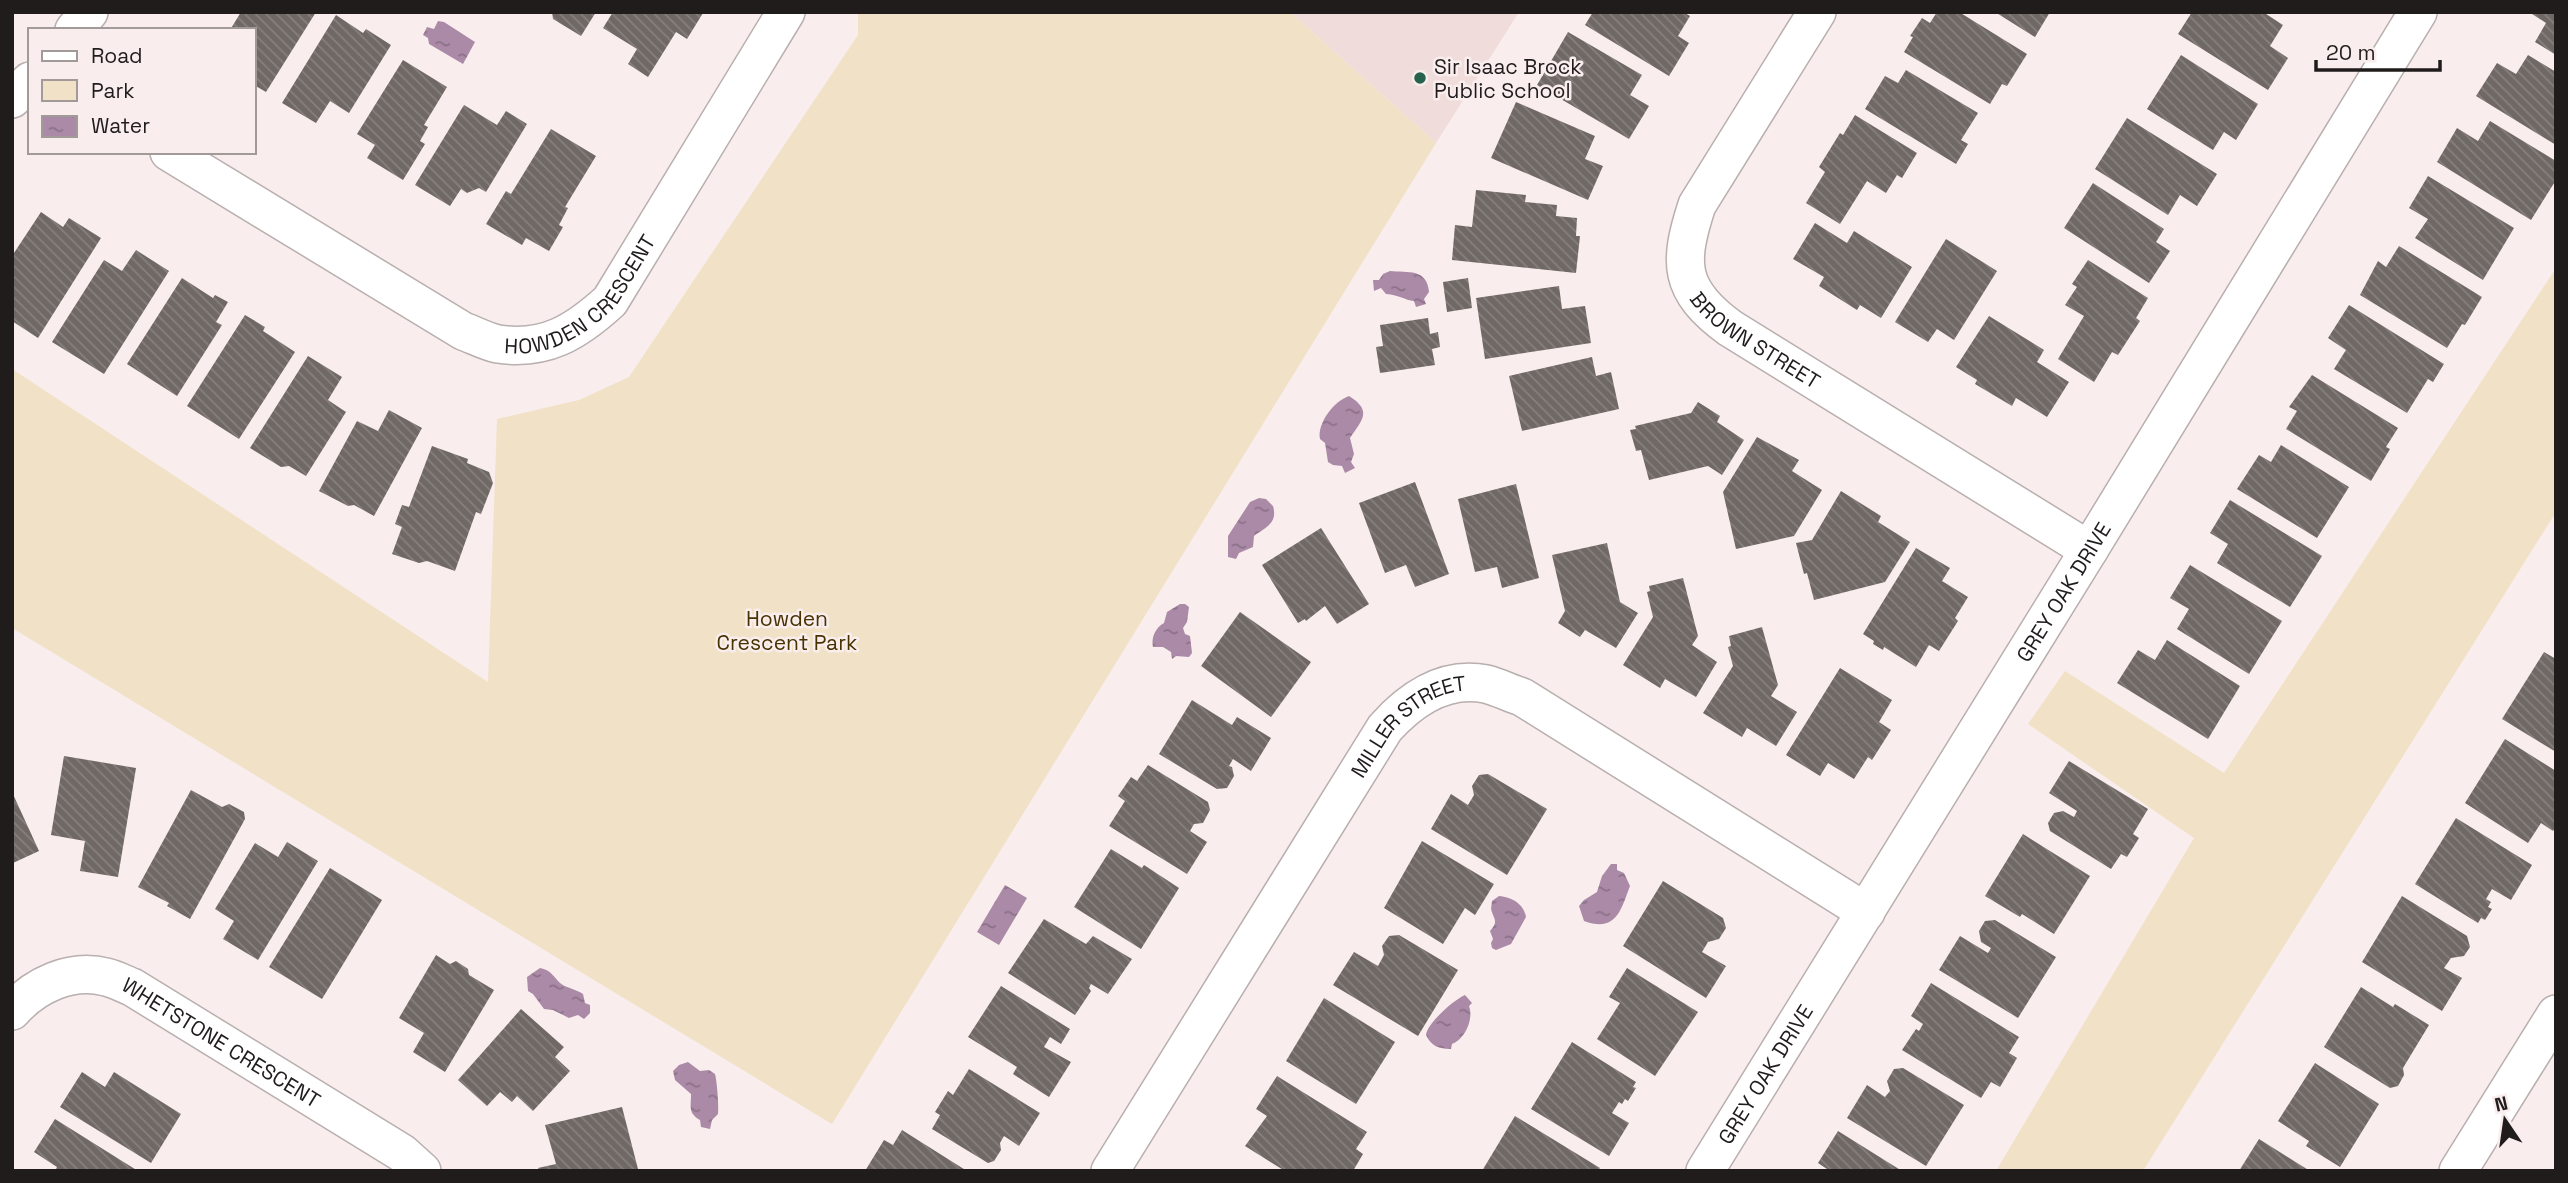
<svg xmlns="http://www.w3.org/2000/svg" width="2568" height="1183" font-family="'Space Grotesk',sans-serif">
  <defs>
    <pattern id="water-ripples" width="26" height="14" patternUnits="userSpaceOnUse" patternTransform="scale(1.75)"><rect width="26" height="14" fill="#ab8aa7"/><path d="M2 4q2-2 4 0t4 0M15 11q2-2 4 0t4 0" fill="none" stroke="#8b7087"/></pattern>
    <pattern id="building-back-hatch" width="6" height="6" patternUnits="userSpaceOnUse" patternTransform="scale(1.75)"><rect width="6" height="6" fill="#6f6864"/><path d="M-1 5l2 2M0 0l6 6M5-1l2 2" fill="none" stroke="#86817e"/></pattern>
  </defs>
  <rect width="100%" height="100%" fill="#f9eeed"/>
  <!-- built -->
  <path fill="#f0dddb" d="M 1290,12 L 1519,12 L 1436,143 Z"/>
  <!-- park -->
  <g fill="#f0e1c7">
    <path d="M 858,12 L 1290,12 L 1436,143 L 832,1124 L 12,628 L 12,369 L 488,682 L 497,419 L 579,400 L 629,377 L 858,35 Z"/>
    <path d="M 2556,268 L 2556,512 L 2143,1171 L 1996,1171 L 2194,838 L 2028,724 L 2065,671 L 2224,773 Z"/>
  </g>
  <!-- water -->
  <g fill="url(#water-ripples)">
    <path d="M 438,21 L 444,22 L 475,42 L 463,64 L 429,44 L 428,38 L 423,35 L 427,27 L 434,29 Z"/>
    <path d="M 1390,271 C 1408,273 1427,268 1429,292 L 1424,299 L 1426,304 L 1416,307 L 1414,301 C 1404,300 1400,295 1386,294 L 1381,288 L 1374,291 L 1373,280 L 1379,280 L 1383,274 Z"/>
    <path d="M 1349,396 C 1373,411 1362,420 1350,438 L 1354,454 L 1351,462 L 1355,468 L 1345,473 L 1342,466 L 1333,465 L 1328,462 L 1325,443 L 1320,439 C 1317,423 1334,401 1349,396 Z"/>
    <path d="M 1259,498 L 1266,499 L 1273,506 C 1278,523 1266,527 1254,536 L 1253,547 L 1239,553 L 1236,559 L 1228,557 L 1228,536 L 1250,502 Z"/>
    <path d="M 1180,604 L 1185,604 L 1189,607 L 1187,622 L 1183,628 L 1185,634 L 1190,636 L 1192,653 L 1189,657 L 1176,656 L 1172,659 L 1171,652 L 1163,647 L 1153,647 C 1151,638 1155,628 1164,623 L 1167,612 Z"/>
    <path d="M 1611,864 L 1617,864 L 1617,870 L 1624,873 L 1630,886 C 1621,909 1617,933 1584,921 L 1579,906 L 1584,900 L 1597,892 L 1602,876 Z"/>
    <path d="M 1005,885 L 1027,898 L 999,945 L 977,932 Z"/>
    <path d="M 1499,896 C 1512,897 1524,904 1526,917 L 1511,944 L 1496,950 L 1492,948 L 1491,943 L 1493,939 L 1490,931 C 1499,921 1494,920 1491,909 L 1492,901 Z"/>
    <path d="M 540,968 C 551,970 553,976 560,983 C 566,988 576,989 583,994 L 585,1003 L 590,1005 L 590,1013 L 584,1019 L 578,1015 L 569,1018 L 553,1010 L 544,1009 L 533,994 L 528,991 L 527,977 Z"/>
    <path d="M 1465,995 L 1472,1003 L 1469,1006 C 1474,1019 1465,1039 1452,1044 L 1451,1049 C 1439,1049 1431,1046 1426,1035 C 1427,1023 1455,999 1465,995 Z"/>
    <path d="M 688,1062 L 700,1071 L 709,1070 L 715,1074 C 717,1081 719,1107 718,1114 L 712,1120 L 710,1129 L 701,1127 L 700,1120 C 688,1113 691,1107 691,1094 L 675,1080 L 673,1071 L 679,1065 Z"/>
  </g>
  <!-- building -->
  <g fill="url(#building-back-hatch)">
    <path d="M 241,12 L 316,12 L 266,92 L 254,85 L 254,30 L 230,30 Z"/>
    <path d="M 552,12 L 596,12 L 581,36 L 553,19 Z"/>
    <path d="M 613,12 L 701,12 L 703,13 L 687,39 L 676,32 L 648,77 L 628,64 L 637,49 L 603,28 Z"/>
    <path d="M 1593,12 L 1683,12 L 1690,16 L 1678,36 L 1689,43 L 1669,76 L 1585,25 Z"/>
    <path d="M 1937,12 L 1959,12 L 2027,54 L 2007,86 L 2002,84 L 1990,104 L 1904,52 L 1913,37 L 1910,36 L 1922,18 L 1930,23 Z"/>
    <path d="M 1995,12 L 2050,12 L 2035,37 Z"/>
    <path d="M 2192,12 L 2263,12 L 2283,25 L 2270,46 L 2288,58 L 2268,90 L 2178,34 Z"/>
    <path d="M 2529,12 L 2556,12 L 2556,55 L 2535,42 L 2546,23 Z"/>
    <path d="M 336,15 L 363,33 L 366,29 L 391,45 L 349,113 L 330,101 L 316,123 L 282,103 Z"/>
    <path d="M 1568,32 L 1642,75 L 1630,95 L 1649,106 L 1629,139 L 1537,85 Z"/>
    <path d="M 2181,55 L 2258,104 L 2236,140 L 2224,132 L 2213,150 L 2147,109 Z"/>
    <path d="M 2528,55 L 2556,72 L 2556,145 L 2476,96 L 2497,63 L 2516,74 Z"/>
    <path d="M 403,60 L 447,87 L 424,125 L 428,127 L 420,141 L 425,144 L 403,180 L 367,158 L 375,145 L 357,134 Z"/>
    <path d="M 1906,70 L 1978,113 L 1961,140 L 1968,144 L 1956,164 L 1865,109 L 1885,76 L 1898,83 Z"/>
    <path d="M 1516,102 L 1595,136 L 1585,159 L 1603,166 L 1588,200 L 1491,158 Z"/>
    <path d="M 464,105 L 497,125 L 506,111 L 527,124 L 486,192 L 479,188 L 467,193 L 461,189 L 450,206 L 415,185 Z"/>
    <path d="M 1855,115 L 1917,153 L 1902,178 L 1897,175 L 1886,193 L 1867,181 L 1840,224 L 1806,203 L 1825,172 L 1819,167 L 1840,133 L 1843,135 Z"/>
    <path d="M 2127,118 L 2217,174 L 2197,206 L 2180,195 L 2168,215 L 2095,169 Z"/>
    <path d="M 2490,121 L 2556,161 L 2556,180 L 2531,220 L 2437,162 L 2457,128 L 2478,141 Z"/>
    <path d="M 551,129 L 596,156 L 565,207 L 568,208 L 559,225 L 563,227 L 549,251 L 526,238 L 522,245 L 486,224 L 506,191 L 511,194 Z"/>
    <path d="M 2428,176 L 2514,228 L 2483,280 L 2415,238 L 2428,219 L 2409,208 Z"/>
    <path d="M 2093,183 L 2164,229 L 2156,242 L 2170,251 L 2149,283 L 2064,228 Z"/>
    <path d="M 1476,190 L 1526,195 L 1525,202 L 1557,205 L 1556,216 L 1577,218 L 1576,236 L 1580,236 L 1576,273 L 1452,260 L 1455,225 L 1472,227 Z"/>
    <path d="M 41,212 L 63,227 L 69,218 L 101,238 L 38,338 L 12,321 L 12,256 Z"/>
    <path d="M 1815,223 L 1847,243 L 1854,231 L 1912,267 L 1881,318 L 1860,305 L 1857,310 L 1819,286 L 1824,277 L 1793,259 Z"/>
    <path d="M 1946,239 L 1997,271 L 1954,340 L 1937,329 L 1928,342 L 1895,322 Z"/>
    <path d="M 2399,246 L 2482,297 L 2465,325 L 2462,324 L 2447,348 L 2360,295 L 2378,261 L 2386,267 Z"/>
    <path d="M 136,250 L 169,271 L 104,374 L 52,342 L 104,260 L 122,271 Z"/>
    <path d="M 2088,260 L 2148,298 L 2136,318 L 2140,321 L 2118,355 L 2112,352 L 2094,382 L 2058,359 L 2084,316 L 2065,305 L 2077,287 L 2072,284 Z"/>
    <path d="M 182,278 L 213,298 L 215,295 L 228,302 L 216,322 L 222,325 L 177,396 L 127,364 Z"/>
    <path d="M 1468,278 L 1472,308 L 1447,312 L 1443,282 Z"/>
    <path d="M 1559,286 L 1562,309 L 1585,306 L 1591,343 L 1485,359 L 1476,298 Z"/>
    <path d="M 2349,305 L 2444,364 L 2433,382 L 2428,379 L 2407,413 L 2334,369 L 2346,350 L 2328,338 Z"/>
    <path d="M 245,315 L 265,327 L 263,331 L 295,352 L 239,439 L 187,406 Z"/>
    <path d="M 1989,316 L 2044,350 L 2037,362 L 2069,382 L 2047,417 L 2016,398 L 2012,406 L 1975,384 L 1977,380 L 1956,367 Z"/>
    <path d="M 1428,318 L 1430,334 L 1438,332 L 1440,347 L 1432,349 L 1435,365 L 1380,373 L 1376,347 L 1383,346 L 1380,325 Z"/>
    <path d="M 308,356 L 342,377 L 328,400 L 346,412 L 306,476 L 289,466 L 281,467 L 250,448 Z"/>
    <path d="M 1592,357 L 1596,376 L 1611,372 L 1619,409 L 1522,431 L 1509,376 Z"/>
    <path d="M 2312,375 L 2398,428 L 2386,447 L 2390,449 L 2371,481 L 2286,429 L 2297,411 L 2289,407 Z"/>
    <path d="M 1698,402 L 1720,416 L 1717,422 L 1744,440 L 1722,475 L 1708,466 L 1649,480 L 1641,450 L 1636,451 L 1630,430 L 1636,429 L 1635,426 L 1691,413 Z"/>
    <path d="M 389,410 L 422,428 L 374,516 L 354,505 L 348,506 L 319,491 L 357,421 L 378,431 Z"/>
    <path d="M 1757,437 L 1799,460 L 1792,471 L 1822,490 L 1794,536 L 1736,549 L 1723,492 Z"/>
    <path d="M 2281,445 L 2349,487 L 2317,538 L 2237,489 L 2259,455 L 2271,462 Z"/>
    <path d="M 432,446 L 468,459 L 467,463 L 489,472 L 493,483 L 481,514 L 476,512 L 455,571 L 427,561 L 419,563 L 392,554 L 402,527 L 395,524 L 402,505 L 409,507 Z"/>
    <path d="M 1415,482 L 1449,574 L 1415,587 L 1406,565 L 1385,573 L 1359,503 Z"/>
    <path d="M 1516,484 L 1539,578 L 1502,588 L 1497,567 L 1475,572 L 1458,499 Z"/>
    <path d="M 1841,491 L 1881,516 L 1878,522 L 1910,542 L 1885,582 L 1814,600 L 1807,573 L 1804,574 L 1796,543 L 1812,540 Z"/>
    <path d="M 2230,500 L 2322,556 L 2290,607 L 2217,563 L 2228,544 L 2210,533 Z"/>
    <path d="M 1321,528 L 1369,604 L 1337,624 L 1325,606 L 1306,621 L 1305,619 L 1298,623 L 1262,565 Z"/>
    <path d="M 1607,543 L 1620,602 L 1638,613 L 1616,648 L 1585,630 L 1580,637 L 1558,623 L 1565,611 L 1552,555 Z"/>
    <path d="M 1916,548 L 1950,568 L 1942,581 L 1968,597 L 1955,618 L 1958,621 L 1939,651 L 1929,645 L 1916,667 L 1884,647 L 1883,650 L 1873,644 L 1874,641 L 1863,634 Z"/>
    <path d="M 2190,565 L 2282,621 L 2249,674 L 2177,629 L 2189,609 L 2170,598 Z"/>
    <path d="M 1683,578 L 1698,636 L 1692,645 L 1717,662 L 1696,697 L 1665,679 L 1660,688 L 1623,665 L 1653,617 L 1647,592 L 1650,591 L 1649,586 Z"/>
    <path d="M 1240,612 L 1311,662 L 1271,717 L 1201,666 Z"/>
    <path d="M 1762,627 L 1778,685 L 1771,696 L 1797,712 L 1776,746 L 1747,728 L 1742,737 L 1703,713 L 1733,666 L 1728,647 L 1731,646 L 1729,636 Z"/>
    <path d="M 2167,640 L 2240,686 L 2208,739 L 2117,683 L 2138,650 L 2155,660 Z"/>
    <path d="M 2544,652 L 2556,659 L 2556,752 L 2502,719 Z"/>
    <path d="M 1840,668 L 1892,700 L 1879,722 L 1891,730 L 1872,760 L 1868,757 L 1854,779 L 1828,763 L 1820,776 L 1786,755 Z"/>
    <path d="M 1192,700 L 1232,725 L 1237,717 L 1271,738 L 1251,771 L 1233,759 L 1229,766 L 1232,767 L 1234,776 L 1227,788 L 1217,789 L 1159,754 Z"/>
    <path d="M 2505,739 L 2556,771 L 2556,827 L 2553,831 L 2541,823 L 2528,843 L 2465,803 Z"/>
    <path d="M 64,756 L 136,768 L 118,877 L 80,871 L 85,841 L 51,835 Z"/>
    <path d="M 2069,761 L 2148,809 L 2133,834 L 2139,838 L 2127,857 L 2121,854 L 2111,869 L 2050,831 L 2048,823 L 2054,813 L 2063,811 L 2074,817 L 2077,811 L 2049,793 Z"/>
    <path d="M 1148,765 L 1208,802 L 1210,810 L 1203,823 L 1194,824 L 1190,831 L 1207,842 L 1187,874 L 1109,826 L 1125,801 L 1118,796 L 1131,777 L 1137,781 Z"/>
    <path d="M 1488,774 L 1547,809 L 1507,875 L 1431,829 L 1451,794 L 1468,805 L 1474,795 L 1472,786 L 1479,775 Z"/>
    <path d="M 191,790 L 222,807 L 229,804 L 244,812 L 245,819 L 190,919 L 167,906 L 169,903 L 138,887 Z"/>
    <path d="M 12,792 L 39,851 L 13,863 L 12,861 Z"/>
    <path d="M 2456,818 L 2532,865 L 2511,900 L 2492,889 L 2486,899 L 2491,902 L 2488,907 L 2492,909 L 2485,920 L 2481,918 L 2478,923 L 2415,884 Z"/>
    <path d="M 2023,834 L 2090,876 L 2054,934 L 2022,914 L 2020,917 L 1985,896 Z"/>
    <path d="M 1422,841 L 1494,884 L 1475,915 L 1465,908 L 1443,944 L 1384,908 Z"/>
    <path d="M 287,842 L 318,861 L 258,960 L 223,939 L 234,921 L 215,909 L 255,843 L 278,857 Z"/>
    <path d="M 1111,849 L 1142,868 L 1144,865 L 1179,888 L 1141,949 L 1074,907 Z"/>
    <path d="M 330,868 L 382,900 L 322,999 L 269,967 Z"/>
    <path d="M 1663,881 L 1723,918 L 1726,928 L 1719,939 L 1708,942 L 1702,952 L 1726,966 L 1706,998 L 1623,946 Z"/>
    <path d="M 2402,896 L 2467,936 L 2470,947 L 2464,956 L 2451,958 L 2444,968 L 2462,978 L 2442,1011 L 2362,962 Z"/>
    <path d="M 1044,919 L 1086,944 L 1093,936 L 1132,959 L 1108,994 L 1091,984 L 1089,988 L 1091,991 L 1075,1015 L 1008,973 Z"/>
    <path d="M 1995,920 L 2056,957 L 2018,1018 L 1939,970 L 1960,936 L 1988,953 L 1991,948 L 1981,942 L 1979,931 L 1985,921 Z"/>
    <path d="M 1399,935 L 1458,970 L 1418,1036 L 1333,985 L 1354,952 L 1378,966 L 1384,955 L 1382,946 L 1389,936 Z"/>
    <path d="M 436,955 L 450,964 L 456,961 L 468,969 L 469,975 L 494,990 L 445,1072 L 413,1052 L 424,1033 L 399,1018 Z"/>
    <path d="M 1627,968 L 1698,1012 L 1655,1076 L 1597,1039 L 1620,1003 L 1609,997 Z"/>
    <path d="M 1931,983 L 2019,1037 L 2009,1053 L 2017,1058 L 2000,1087 L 1991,1082 L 1981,1098 L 1902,1050 L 1916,1029 L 1919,1031 L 1923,1024 L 1911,1016 Z"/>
    <path d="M 1001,986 L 1070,1029 L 1061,1044 L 1050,1037 L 1044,1047 L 1071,1062 L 1049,1097 L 1013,1074 L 1017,1067 L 968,1037 Z"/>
    <path d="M 2361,987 L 2393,1007 L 2395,1004 L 2429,1025 L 2403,1068 L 2404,1075 L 2398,1086 L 2390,1088 L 2324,1047 Z"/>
    <path d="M 1324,998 L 1395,1042 L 1356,1104 L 1286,1061 Z"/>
    <path d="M 521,1009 L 564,1047 L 555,1057 L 570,1071 L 533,1111 L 517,1096 L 512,1102 L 500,1092 L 487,1106 L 458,1080 Z"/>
    <path d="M 1572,1042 L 1636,1082 L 1633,1087 L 1636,1088 L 1628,1101 L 1625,1099 L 1622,1104 L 1619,1102 L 1612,1113 L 1629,1123 L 1609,1156 L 1531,1109 Z"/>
    <path d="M 2315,1063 L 2379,1104 L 2340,1167 L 2306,1146 L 2309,1141 L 2278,1121 Z"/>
    <path d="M 1903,1068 L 1964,1105 L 1926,1166 L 1847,1118 L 1867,1085 L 1885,1097 L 1890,1091 L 1887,1081 L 1894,1069 Z"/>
    <path d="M 969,1069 L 1040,1113 L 1019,1146 L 1004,1136 L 1000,1143 L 1001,1150 L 994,1161 L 988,1163 L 932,1129 L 940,1115 L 935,1112 L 948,1091 L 953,1095 Z"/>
    <path d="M 82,1072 L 105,1087 L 114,1072 L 181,1114 L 151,1163 L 60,1107 Z"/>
    <path d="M 1277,1076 L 1367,1132 L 1356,1149 L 1363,1154 L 1353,1171 L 1285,1171 L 1245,1146 L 1267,1116 L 1256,1109 Z"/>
    <path d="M 622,1107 L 638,1169 L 539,1171 L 538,1168 L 556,1164 L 545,1125 Z"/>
    <path d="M 1515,1116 L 1600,1168 L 1598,1171 L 1482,1171 Z"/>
    <path d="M 55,1119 L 138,1171 L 55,1171 L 57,1167 L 34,1152 Z"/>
    <path d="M 902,1130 L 967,1171 L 865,1171 L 884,1140 L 893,1145 Z"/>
    <path d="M 1838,1131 L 1902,1171 L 1830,1171 L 1818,1163 Z"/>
    <path d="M 2259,1139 L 2310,1171 L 2239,1171 Z"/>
  </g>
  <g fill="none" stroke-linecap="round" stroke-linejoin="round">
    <!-- minor casing -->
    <g stroke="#b8afae" stroke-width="40">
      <g id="minor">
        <path id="s1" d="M 1817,12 L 1697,205 C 1678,263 1678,290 1730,328 L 2089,550"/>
        <path d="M 74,30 L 89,12"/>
        <path d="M 12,99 L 30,81"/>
        <path id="s2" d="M 169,152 L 463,331 C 474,335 487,342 498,344 C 546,351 576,332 610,301 L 786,12"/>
        <path id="s3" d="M 12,1011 C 35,985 71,968 106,977 C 115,979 124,984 132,987 L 402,1153 L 422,1171"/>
        <path id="s4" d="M 1110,1171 L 1385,728 C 1411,699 1445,676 1486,684 C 1498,687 1510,693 1522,697 L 1866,912"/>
        <path id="s5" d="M 1705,1171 L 2089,550 L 2418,12"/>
        <path d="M 2458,1171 L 2556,1014"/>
      </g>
    </g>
    <!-- minor -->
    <use href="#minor" stroke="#fff" stroke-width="37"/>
  </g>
  <!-- markers -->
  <circle fill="#27624c" stroke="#f9eeed" stroke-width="2.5" cx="1420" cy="78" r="7"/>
  <g text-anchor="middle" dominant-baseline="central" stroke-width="5" stroke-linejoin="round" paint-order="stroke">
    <!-- poi labels -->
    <g font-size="21" fill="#201c1c" stroke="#f9eeed" text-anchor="start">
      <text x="1434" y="66">Sir Isaac Brock<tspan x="1434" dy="24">Public School</tspan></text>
    </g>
    <!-- street labels -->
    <g font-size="21" fill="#201c1c" stroke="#f9eeed">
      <text stroke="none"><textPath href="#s2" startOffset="485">HOWDEN CRESCENT</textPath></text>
      <text stroke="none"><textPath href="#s1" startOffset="396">BROWN STREET</textPath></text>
      <text stroke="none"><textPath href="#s5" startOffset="681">GREY OAK DRIVE</textPath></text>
      <text stroke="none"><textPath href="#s4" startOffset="541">MILLER STREET</textPath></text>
      <text stroke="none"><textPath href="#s3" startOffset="238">WHETSTONE CRESCENT</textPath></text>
      <text stroke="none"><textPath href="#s5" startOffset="114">GREY OAK DRIVE</textPath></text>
    </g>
    <!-- park labels -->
    <g font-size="21" fill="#483200" stroke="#f9eeed">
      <text x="787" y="618">Howden<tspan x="787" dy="24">Crescent Park</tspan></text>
    </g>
  </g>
  <!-- border -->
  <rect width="2568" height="1183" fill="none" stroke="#201c1c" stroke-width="28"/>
  <!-- legend -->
  <rect x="28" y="28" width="228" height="126" fill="#f9eeed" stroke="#a29a99" stroke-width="2"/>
  <rect x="42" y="51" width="35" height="10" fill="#ffffff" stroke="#a29a99" stroke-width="2"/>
  <text x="91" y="63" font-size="21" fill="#201c1c">Road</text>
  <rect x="42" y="80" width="35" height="21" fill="#f0e1c7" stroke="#a29a99" stroke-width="2"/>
  <text x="91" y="98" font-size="21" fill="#201c1c">Park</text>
  <rect x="42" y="116" width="35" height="21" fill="url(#water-ripples)" stroke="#a29a99" stroke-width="2"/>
  <text x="91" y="133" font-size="21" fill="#201c1c">Water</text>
  <!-- north arrow -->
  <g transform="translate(2505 1120) rotate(347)" stroke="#f9eeed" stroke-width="5" paint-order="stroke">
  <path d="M0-5L12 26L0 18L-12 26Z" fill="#201c1c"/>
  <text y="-10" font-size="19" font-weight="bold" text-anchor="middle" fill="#201c1c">N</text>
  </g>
  <!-- scale -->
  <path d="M2316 60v10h124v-10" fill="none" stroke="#201c1c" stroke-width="3.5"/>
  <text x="2326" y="60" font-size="21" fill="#201c1c" stroke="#f9eeed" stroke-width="5" paint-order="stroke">20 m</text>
</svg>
